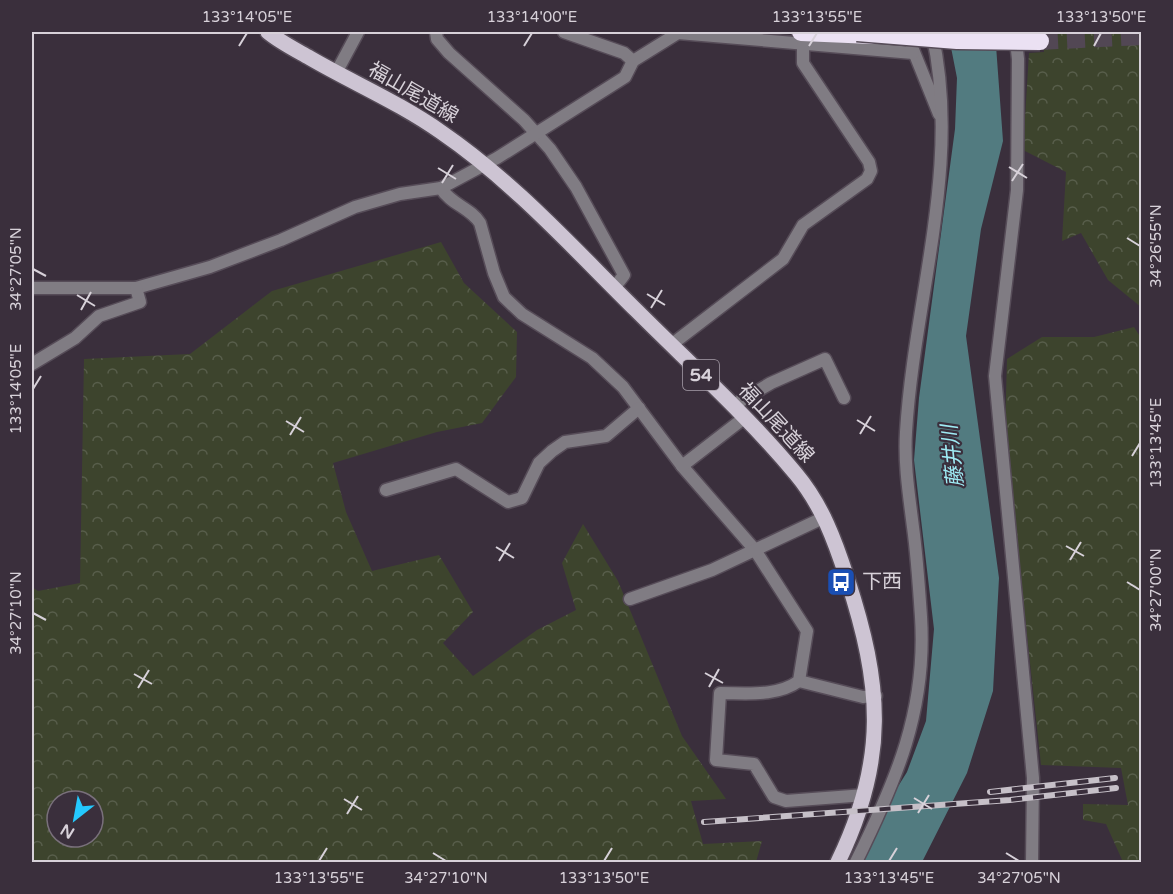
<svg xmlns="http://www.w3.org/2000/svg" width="1173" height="894" font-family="'Varela Round','Noto Sans JP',sans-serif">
  <defs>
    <pattern id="forest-crowns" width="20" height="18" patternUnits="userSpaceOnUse" patternTransform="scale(1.5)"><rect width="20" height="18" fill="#3d442d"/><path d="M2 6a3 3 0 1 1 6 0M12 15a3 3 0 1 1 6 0" fill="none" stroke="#585e4b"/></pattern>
  </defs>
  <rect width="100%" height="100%" fill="#3a2f3c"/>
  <!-- forest -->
  <g fill="url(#forest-crowns)" fill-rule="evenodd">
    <path d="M 1042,32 L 1141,32 L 1141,307 L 1108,280 L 1081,233 L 1062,241 L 1066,172 L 1023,150 L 1029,53 L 1044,52 Z"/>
    <path d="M 441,242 L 464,283 L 517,332 L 516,377 L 482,423 L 437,432 L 333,463 L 346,512 L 372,571 L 439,555 L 473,612 L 443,643 L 473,676 L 537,630 L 576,610 L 562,563 L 583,524 L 618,581 L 682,736 L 726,799 L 691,801 L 703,844 L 762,841 L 756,862 L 32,862 L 32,587 L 38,591 L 80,583 L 84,359 L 190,354 L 272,291 ZM 57,801 L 93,801 L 93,837 L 57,837 Z"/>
    <path d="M 1134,327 L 1141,338 L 1141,862 L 1123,862 L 1106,824 L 1083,820 L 1083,804 L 1128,805 L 1121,768 L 1041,765 L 1005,431 L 1007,359 L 1042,337 L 1094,337 Z"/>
  </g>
  <!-- water -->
  <path fill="#527b80" d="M 948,32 L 995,32 L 1003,141 L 981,229 L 966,336 L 999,578 L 993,691 L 967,773 L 922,862 L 851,862 L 907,772 L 926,721 L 934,629 L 914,460 L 919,398 L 955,129 L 957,78 Z"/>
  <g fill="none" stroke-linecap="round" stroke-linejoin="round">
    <!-- motorway-tunnel -->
    <path stroke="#524754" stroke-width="18" stroke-dasharray="18 9" stroke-linecap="butt" d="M 1040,41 L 1142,36"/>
    <!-- minor casing -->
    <g stroke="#564c58" stroke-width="15">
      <g id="minor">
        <path d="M 436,32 L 437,39 L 449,53 L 524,120 L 550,149 L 576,187 L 624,275 L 614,288"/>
        <path d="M 564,32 L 624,53 L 633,61"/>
        <path d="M 1015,32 L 1018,59 L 1017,190 L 995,376 L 1033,778 L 1032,862"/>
        <path d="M 912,47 L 939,114"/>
        <path d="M 336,73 L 358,32"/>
        <path d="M 441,188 C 450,204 471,208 480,223 L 494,273 L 504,297 L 522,314 L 592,358 L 623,387 L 682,466 L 755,550 L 807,631 L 799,681 C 777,697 746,693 720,693 L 716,760 L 754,764 L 774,797 L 786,801 L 865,795"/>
        <path d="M 32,288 L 136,288 L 210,267 L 281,240 L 355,207 L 400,194 L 441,188 L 497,158 L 625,77 L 633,61 L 678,33 L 913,53"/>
        <path d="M 671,345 L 783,259 L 803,225 L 867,179 L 871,171 L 869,162 L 803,63 L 803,45"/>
        <path d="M 32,364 L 75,338 L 99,316 L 140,302 L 136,288"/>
        <path d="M 732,406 L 771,383 L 825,359 L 844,398"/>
        <path d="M 682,466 L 744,418"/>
        <path d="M 386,490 L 456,469 L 508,502 L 522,498 L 539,463 L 552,451 L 565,442 L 606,436 L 639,408"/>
        <path d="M 630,599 L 712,570 L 825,517"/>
        <path d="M 799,681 L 863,697 L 876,696"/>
        <path d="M 856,862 C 896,781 927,710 921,617 C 919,587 917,556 913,527 C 909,495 904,464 906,432 C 914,299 962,165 932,33"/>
      </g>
    </g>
    <!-- primary casing -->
    <g stroke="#564c58" stroke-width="18">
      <path id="primary" d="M 268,32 C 280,42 296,50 310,58 C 353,83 400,103 441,132 C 514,182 574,249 637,311 C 690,364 748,416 796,474 C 822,505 835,541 847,578 C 882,685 888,759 838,862"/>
    </g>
    <!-- motorway casing -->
    <g stroke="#564c58" stroke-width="21">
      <path id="motorway" d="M 801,32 L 872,35"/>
    </g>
    <!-- minor -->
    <use href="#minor" stroke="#807c83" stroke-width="12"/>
    <!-- primary -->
    <use href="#primary" stroke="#cdc4d3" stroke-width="15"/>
    <!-- motorway -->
    <use href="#motorway" stroke="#ebe1f3" stroke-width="18"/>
    <!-- rail casing -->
    <g stroke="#c6c0c8" stroke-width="6">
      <g id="rail">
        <path d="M 990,792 L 1115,778"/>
        <path d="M 704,822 L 1010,800 L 1116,788"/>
      </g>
    </g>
    <!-- rail -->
    <use href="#rail" stroke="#3a2f3c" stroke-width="4" stroke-dasharray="11" stroke-linecap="butt"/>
    <!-- motorway-bridge casing -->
    <g stroke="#564c58" stroke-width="21" stroke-linecap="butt">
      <path id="motorway-bridge" d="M 857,32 L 957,40 L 1040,41"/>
    </g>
    <!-- motorway-bridge -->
    <use href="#motorway-bridge" stroke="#ebe1f3" stroke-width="18"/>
  </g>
  <!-- ticks -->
  <path fill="none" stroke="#d7d1d9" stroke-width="2" d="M 239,46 L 247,33M 524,46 L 532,33M 809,46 L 817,33M 1094,46 L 1101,33M 1009,167 L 1027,178M 438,168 L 456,179M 1012,181 L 1023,164M 442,183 L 453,165M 1127,238 L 1140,246M 33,269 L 46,276M 647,294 L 665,305M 77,295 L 95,306M 651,308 L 662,290M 81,310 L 91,292M 33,389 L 41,376M 857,420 L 875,431M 286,421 L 304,432M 860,434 L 871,416M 290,435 L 301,417M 1132,456 L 1140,443M 1066,546 L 1084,556M 496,547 L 514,558M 1070,560 L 1081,542M 499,561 L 510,543M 1127,582 L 1140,590M 33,613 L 46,620M 705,673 L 723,683M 134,674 L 152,684M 709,687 L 719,669M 138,688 L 149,670M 914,798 L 932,809M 344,799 L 362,810M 918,813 L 929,795M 347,814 L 358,796M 433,853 L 446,861M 1006,853 L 1019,861M 319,861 L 327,848M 604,861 L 612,848M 889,861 L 897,848"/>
  <!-- icons -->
  <defs>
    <g id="bus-square" transform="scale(1.5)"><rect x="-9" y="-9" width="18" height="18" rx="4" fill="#1a4fb4" stroke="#3a2f3c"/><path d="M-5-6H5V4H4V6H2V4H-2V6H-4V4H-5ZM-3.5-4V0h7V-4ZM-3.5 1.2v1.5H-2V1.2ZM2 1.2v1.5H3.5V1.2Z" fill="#fff"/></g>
  </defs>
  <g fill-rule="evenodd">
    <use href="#bus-square" x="841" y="582"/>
  </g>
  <g text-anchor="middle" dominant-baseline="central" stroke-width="4.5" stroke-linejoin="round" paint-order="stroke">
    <!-- shield labels -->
    <rect fill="#3a2f3c" stroke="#a8a0aa" stroke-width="1.5" x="683" y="360" width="36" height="30" rx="4.5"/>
    <g font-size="18" font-weight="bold" fill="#d7d1d9">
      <text x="701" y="375">54</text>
    </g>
    <!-- street labels -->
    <g font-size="20" fill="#d7d1d9" stroke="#3a2f3c">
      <text transform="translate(413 93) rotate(30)">福山尾道線</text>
      <text transform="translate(776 423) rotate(47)">福山尾道線</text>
    </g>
    <!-- poi labels -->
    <g font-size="20" fill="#d7d1d9" stroke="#3a2f3c" text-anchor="start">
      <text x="862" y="582">下西</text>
    </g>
    <!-- water labels -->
    <g font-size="21" font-style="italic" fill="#9fecf5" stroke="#3a2f3c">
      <text transform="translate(953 456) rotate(-96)">藤井川</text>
    </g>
  </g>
  <!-- border -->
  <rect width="1173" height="894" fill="none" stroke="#3a2f3c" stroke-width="66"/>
  <!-- north arrow -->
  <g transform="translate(75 819) rotate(211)"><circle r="28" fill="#3a2f3c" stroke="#79707b" stroke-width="1.5"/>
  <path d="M0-4.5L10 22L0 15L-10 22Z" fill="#24c9fe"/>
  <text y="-9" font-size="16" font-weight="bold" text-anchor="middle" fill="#d7d1d9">N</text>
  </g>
  <rect x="33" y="33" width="1107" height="828" fill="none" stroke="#d7d1d9" stroke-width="2"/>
  <g font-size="15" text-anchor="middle" fill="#d7d1d9">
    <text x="247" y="22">133°14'05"E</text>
    <text x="532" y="22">133°14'00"E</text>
    <text x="817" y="22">133°13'55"E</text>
    <text x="1101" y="22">133°13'50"E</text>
    <text transform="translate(1156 246) rotate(-90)" y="5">34°26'55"N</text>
    <text transform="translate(16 269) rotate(-90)" y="5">34°27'05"N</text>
    <text transform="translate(16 389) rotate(-90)" y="5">133°14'05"E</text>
    <text transform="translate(1156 443) rotate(-90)" y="5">133°13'45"E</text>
    <text transform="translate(1156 590) rotate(-90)" y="5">34°27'00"N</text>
    <text transform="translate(16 613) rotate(-90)" y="5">34°27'10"N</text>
    <text x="319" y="883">133°13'55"E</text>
    <text x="446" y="883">34°27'10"N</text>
    <text x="604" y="883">133°13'50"E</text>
    <text x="889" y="883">133°13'45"E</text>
    <text x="1019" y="883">34°27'05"N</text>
  </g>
</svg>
